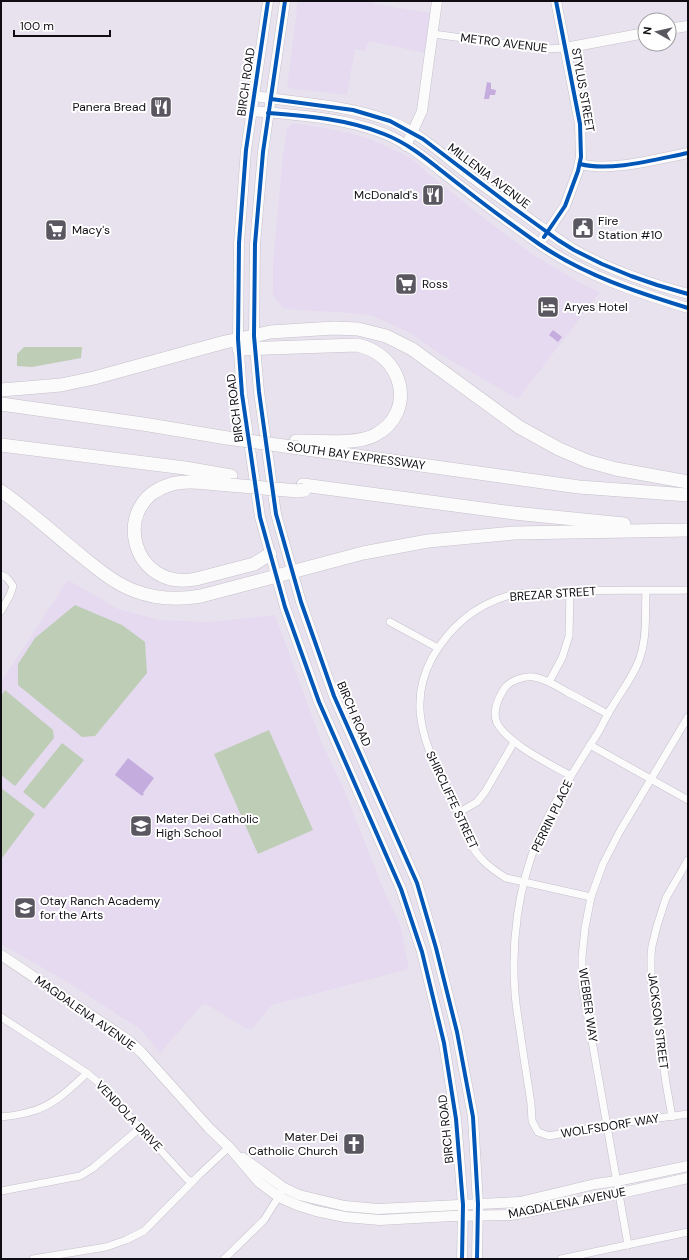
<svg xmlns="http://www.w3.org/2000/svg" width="689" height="1260" font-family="'DM Sans',sans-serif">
  <rect width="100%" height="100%" fill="#e8e2ee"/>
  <!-- built -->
  <g fill="#e5daf0">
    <path d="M 298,1 L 374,1 L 374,4 L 436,14 L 430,54 L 369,41 L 365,51 L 355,49 L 347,95 L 287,88 Z"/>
    <path d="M 293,123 L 330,129 L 357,135 L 372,140 L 409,157 L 417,163 L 427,173 L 485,219 L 532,254 L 582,284 L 600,292 L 518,399 L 440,354 L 410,333 L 371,315 L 336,312 L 298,310 L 283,308 L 273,295 L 273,263 L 283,154 L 287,129 Z"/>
    <path d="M 68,580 L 118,609 L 159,620 L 210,622 L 275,615 L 321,741 L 345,792 L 384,891 L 400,924 L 409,969 L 272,1005 L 252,1029 L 247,1029 L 206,1004 L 202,1005 L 160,1053 L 140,1029 L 64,980 L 1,944 L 1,682 Z"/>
  </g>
  <!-- green -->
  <g fill="#becdb5">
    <path d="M 24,347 L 82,347 L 81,358 L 32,367 L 17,366 L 17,354 Z"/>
    <path d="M 75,605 L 122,625 L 145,642 L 147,673 L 95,736 L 82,737 L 18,685 L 18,664 L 35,638 Z"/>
    <path d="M 5,690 L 53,730 L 54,738 L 15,786 L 1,775 L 1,696 Z"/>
    <path d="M 269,730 L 313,830 L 258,854 L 214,754 Z"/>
    <path d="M 62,743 L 84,760 L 44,809 L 23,792 Z"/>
    <path d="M 1,788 L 35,814 L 2,858 L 1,857 Z"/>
  </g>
  <!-- water -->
  <g fill="#c5acde">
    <path d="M 487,82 L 491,83 L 491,89 L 496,90 L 495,95 L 490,95 L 489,99 L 484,99 Z"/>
    <path d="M 553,330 L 562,337 L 558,342 L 549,335 Z"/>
    <path d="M 128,758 L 154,778 L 143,793 L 144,794 L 142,796 L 115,775 Z"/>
  </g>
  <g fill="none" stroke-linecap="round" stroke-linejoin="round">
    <!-- street casing -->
    <g stroke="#c4c0c9" stroke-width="8">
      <g id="street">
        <path d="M 433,34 L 545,49 L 565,48"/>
        <path d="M 1,575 L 7,578 L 13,586 L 10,595 L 1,611"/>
        <path d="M 646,591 C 645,612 647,634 641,654 C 637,671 621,692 612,707 C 606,716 602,727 596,736 C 575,769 553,803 538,839 C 518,887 511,942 515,993 C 516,1008 519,1023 521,1038 C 524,1060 528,1082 531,1104 L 532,1121 L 538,1132 L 549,1136 L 607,1125 L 688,1114"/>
        <path d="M 390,622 L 438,648"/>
        <path d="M 549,682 L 562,658 L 569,636 L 570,591"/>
        <path d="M 590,745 L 688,800"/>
        <path d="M 571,776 C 550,764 508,744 497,723 C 492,712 498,698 504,689 C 510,680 524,676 534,677 C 546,679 557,686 567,692 C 581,699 594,707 608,714"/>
        <path d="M 458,813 L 477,802 L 485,792 L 514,742"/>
        <path d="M 591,897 L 506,878 C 490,868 477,858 469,840 C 464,831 462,821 458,812 C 452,798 445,785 438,771 C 420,733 411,697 432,658 C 449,628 474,606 507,596 C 521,592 537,593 552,592 C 597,589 643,591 688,590"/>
        <path d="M 1,1017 L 87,1073 L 99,1083 L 187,1179 L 192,1182"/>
        <path d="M 1,1117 C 10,1116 20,1115 29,1112 C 52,1107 70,1089 87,1073"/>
        <path d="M 672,1117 L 666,1083 L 651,978 L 651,955 L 652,946 L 657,926 L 666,898 L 688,860"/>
        <path d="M 1,1191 L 80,1176 L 93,1168 L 140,1128"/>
        <path d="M 628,1245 L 582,984 L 582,957 L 585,928 L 591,897 L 603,864 L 620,831 L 688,717"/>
        <path d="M 33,1259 L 106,1247 L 126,1240 L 144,1231 L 199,1175 L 229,1147"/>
        <path d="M 224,1259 L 264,1220 L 281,1193"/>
        <path d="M 561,1259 L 688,1232"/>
      </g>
    </g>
    <!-- secondary casing -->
    <g stroke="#c4c0c9" stroke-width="11">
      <g id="secondary">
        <path d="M 268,1 L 246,150 L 239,243 L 238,339 L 242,394 L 260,517 L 285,607 L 319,702 L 401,889 L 422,952 L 444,1043 L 456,1119 L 463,1205 L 462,1259"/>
        <path d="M 285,1 L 263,152 L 255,244 L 254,336 L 259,392 L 276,514 L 301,602 L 334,696 L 417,883 L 436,948 L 457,1032 L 473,1117 L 478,1204 L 477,1259"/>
        <path d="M 669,29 L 688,26"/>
        <path d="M 565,48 L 645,33"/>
        <path d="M 254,96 C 298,103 349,105 390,121 C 423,134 449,161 477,181 C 497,196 518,210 538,225 C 550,233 561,242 573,249 C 609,270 648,283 688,294"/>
        <path d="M 252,111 C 296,115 341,117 383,133 C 413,145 437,169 463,188 C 488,207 513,225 538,243 C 583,275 636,292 688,308"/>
        <path d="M 406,146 L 422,111 L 437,1"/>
        <path d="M 580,164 C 611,172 657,159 688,153"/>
        <path d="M 544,237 L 565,206 L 578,171 L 581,157 L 580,124 L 556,1"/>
        <path d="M 1,955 L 128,1040 L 141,1052 L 209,1128 L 229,1147 L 259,1182 L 279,1197 L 297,1205 L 316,1211 L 345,1217 L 380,1220 L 452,1216 L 511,1215 L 594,1199 L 688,1178"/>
        <path d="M 243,1158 L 284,1188 L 299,1195 L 345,1206 L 378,1209 L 520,1202 L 595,1184 L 617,1181 L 688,1166"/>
      </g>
    </g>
    <!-- highway casing -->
    <g stroke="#c4c0c9" stroke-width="14">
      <g id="highway">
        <path d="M 239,349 L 357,345 C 403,354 418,412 375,435 C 357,445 317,441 296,441"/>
        <path d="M 1,390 L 61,385 L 94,378 L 225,342 L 254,336 L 270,332 L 334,328 L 358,329 L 386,336 L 412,349 L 519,427 L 559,449 L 587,461 L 616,469 L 688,482"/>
        <path d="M 1,404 L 143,424 L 227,438"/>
        <path d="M 1,445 L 185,468 L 231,476"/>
        <path d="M 299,448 L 579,487 L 688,495"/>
        <path d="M 230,485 C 211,484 186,479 169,485 C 110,503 131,592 196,579 L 254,564 L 270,554"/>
        <path d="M 303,485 L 514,513 L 624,524"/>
        <path d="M 1,491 C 30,511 56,536 84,558 C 100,571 116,584 135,591 C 156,599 179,600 201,596 L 363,553 L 428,541 L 514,533 L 688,530"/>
      </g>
    </g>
    <!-- street -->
    <use href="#street" stroke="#fcfbfc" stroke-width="7"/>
    <!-- secondary -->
    <use href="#secondary" stroke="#fcfbfc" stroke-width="10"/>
    <!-- highway -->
    <use href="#highway" stroke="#fcfbfc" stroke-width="13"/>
    <!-- highway-bridge casing -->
    <g stroke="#c4c0c9" stroke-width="14" stroke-linecap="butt">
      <g id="highway-bridge">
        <path d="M 227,438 L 299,448"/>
        <path d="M 230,485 L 298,491 L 304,490"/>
      </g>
    </g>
    <!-- highway-bridge -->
    <use href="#highway-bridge" stroke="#fcfbfc" stroke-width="13"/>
    <!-- cycleway casing -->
    <g stroke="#fff" stroke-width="6">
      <g id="cycleway">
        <path d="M 268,1 L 246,150 L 239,243 L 238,339 L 242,394 L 260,517 L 285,607 L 319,702 L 401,889 L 422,952 L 444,1043 L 456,1119 L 463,1205 L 462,1259"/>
        <path d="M 285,1 L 263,152 L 255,244 L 254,336 L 259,392 L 276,514 L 301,602 L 334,696 L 417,883 L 436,948 L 457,1032 L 473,1117 L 478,1204 L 477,1259"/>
        <path d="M 271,99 L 353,110 L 390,121 L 423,139 L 511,206 L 558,240 L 574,250 L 602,264 L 631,276 L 657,285 L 688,294"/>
        <path d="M 268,113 C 307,116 347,119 384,134 C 413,145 437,168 461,186 C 486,206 512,225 539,244 C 584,275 636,292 688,308"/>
        <path d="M 580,164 C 611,172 657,159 688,153"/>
        <path d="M 544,237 L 565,206 L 578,171 L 581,157 L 580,124 L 556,1"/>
      </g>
    </g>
    <!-- cycleway -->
    <use href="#cycleway" stroke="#0057b8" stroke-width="4"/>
  </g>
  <!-- icons -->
  <defs>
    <g id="restaurant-square" transform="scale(1.15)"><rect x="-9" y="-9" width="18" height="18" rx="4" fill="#5b5760" stroke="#fff"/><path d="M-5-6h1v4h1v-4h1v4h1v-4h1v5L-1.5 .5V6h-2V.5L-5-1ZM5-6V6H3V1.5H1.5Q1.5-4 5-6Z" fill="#fff"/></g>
    <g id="civic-square" transform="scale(1.15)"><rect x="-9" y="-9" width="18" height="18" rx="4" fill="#5b5760" stroke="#fff"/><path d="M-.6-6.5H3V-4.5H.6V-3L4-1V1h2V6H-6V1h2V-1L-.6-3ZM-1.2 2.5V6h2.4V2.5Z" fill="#fff"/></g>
    <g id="supermarket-square" transform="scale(1.15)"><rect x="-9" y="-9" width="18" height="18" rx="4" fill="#5b5760" stroke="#fff"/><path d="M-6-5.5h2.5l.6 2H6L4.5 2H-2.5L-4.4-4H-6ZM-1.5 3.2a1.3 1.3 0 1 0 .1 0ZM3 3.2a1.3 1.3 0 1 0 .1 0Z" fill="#fff"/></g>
    <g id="hotel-square" transform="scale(1.15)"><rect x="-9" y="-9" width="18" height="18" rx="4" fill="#5b5760" stroke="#fff"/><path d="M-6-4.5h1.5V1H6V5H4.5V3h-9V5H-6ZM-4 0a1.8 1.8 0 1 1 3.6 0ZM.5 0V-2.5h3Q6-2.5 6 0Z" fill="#fff"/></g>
    <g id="school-square" transform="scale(1.15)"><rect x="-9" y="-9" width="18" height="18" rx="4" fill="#5b5760" stroke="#fff"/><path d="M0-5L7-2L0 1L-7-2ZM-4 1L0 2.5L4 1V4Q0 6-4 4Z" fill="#fff"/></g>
    <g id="church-square" transform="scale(1.15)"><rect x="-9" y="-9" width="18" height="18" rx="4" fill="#5b5760" stroke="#fff"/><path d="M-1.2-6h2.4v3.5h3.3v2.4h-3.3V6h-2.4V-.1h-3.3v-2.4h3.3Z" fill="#fff"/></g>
  </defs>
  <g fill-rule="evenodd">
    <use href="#restaurant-square" x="161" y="107"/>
    <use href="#restaurant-square" x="433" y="195"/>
    <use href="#civic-square" x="583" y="228"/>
    <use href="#supermarket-square" x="56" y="230"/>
    <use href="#supermarket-square" x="406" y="284"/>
    <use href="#hotel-square" x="548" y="307"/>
    <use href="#school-square" x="141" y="826"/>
    <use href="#school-square" x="25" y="908"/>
    <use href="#church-square" x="354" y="1144"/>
  </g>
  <g text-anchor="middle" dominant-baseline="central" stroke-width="4" stroke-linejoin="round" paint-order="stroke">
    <!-- street labels -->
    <g font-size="12" fill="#0f0c13" stroke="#fff">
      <text transform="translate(504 43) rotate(7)">METRO AVENUE</text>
      <text transform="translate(246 82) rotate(-82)">BIRCH ROAD</text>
      <text transform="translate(583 90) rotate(80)">STYLUS STREET</text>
      <text transform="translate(489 176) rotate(37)">MILLENIA AVENUE</text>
      <text transform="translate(235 408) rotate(-97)">BIRCH ROAD</text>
      <text transform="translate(356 456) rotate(8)">SOUTH BAY EXPRESSWAY</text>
      <text transform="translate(553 594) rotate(-4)">BREZAR STREET</text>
      <text transform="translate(354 714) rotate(67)">BIRCH ROAD</text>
      <text transform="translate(452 800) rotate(65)">SHIRCLIFFE STREET</text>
      <text transform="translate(552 816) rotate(-64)">PERRIN PLACE</text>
      <text transform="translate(588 1005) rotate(82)">WEBBER WAY</text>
      <text transform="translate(85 1013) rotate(35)">MAGDALENA AVENUE</text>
      <text transform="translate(658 1021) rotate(83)">JACKSON STREET</text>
      <text transform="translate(129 1116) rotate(47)">VENDOLA DRIVE</text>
      <text transform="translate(610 1126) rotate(-9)">WOLFSDORF WAY</text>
      <text transform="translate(446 1129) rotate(-96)">BIRCH ROAD</text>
      <text transform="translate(567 1203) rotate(-11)">MAGDALENA AVENUE</text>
    </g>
    <!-- poi labels -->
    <g font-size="12" fill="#0f0c13" stroke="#fff" text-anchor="start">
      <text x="146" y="107" text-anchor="end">Panera Bread</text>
      <text x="418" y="195" text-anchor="end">McDonald's</text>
      <text x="598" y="221">Fire<tspan x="598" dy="14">Station #10</tspan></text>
      <text x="72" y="230">Macy's</text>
      <text x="422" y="284">Ross</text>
      <text x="564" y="307">Aryes Hotel</text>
      <text x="156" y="819">Mater Dei Catholic<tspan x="156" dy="14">High School</tspan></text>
      <text x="40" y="901">Otay Ranch Academy<tspan x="40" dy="14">for the Arts</tspan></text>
      <text x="338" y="1137" text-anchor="end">Mater Dei<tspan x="338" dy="14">Catholic Church</tspan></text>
    </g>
  </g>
  <!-- border -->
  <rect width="689" height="1260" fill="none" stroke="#0f0c13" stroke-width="4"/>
  <!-- north arrow -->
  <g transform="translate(657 32) rotate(278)"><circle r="19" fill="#ffffff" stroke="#9f9ea1"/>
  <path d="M0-3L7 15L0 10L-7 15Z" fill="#5b5760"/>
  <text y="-6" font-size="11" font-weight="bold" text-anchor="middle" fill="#0f0c13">N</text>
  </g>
  <!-- scale -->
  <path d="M14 30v6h96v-6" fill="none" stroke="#0f0c13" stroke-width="2"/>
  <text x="20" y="30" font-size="12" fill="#0f0c13" stroke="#ffffff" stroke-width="3" paint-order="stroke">100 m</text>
</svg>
